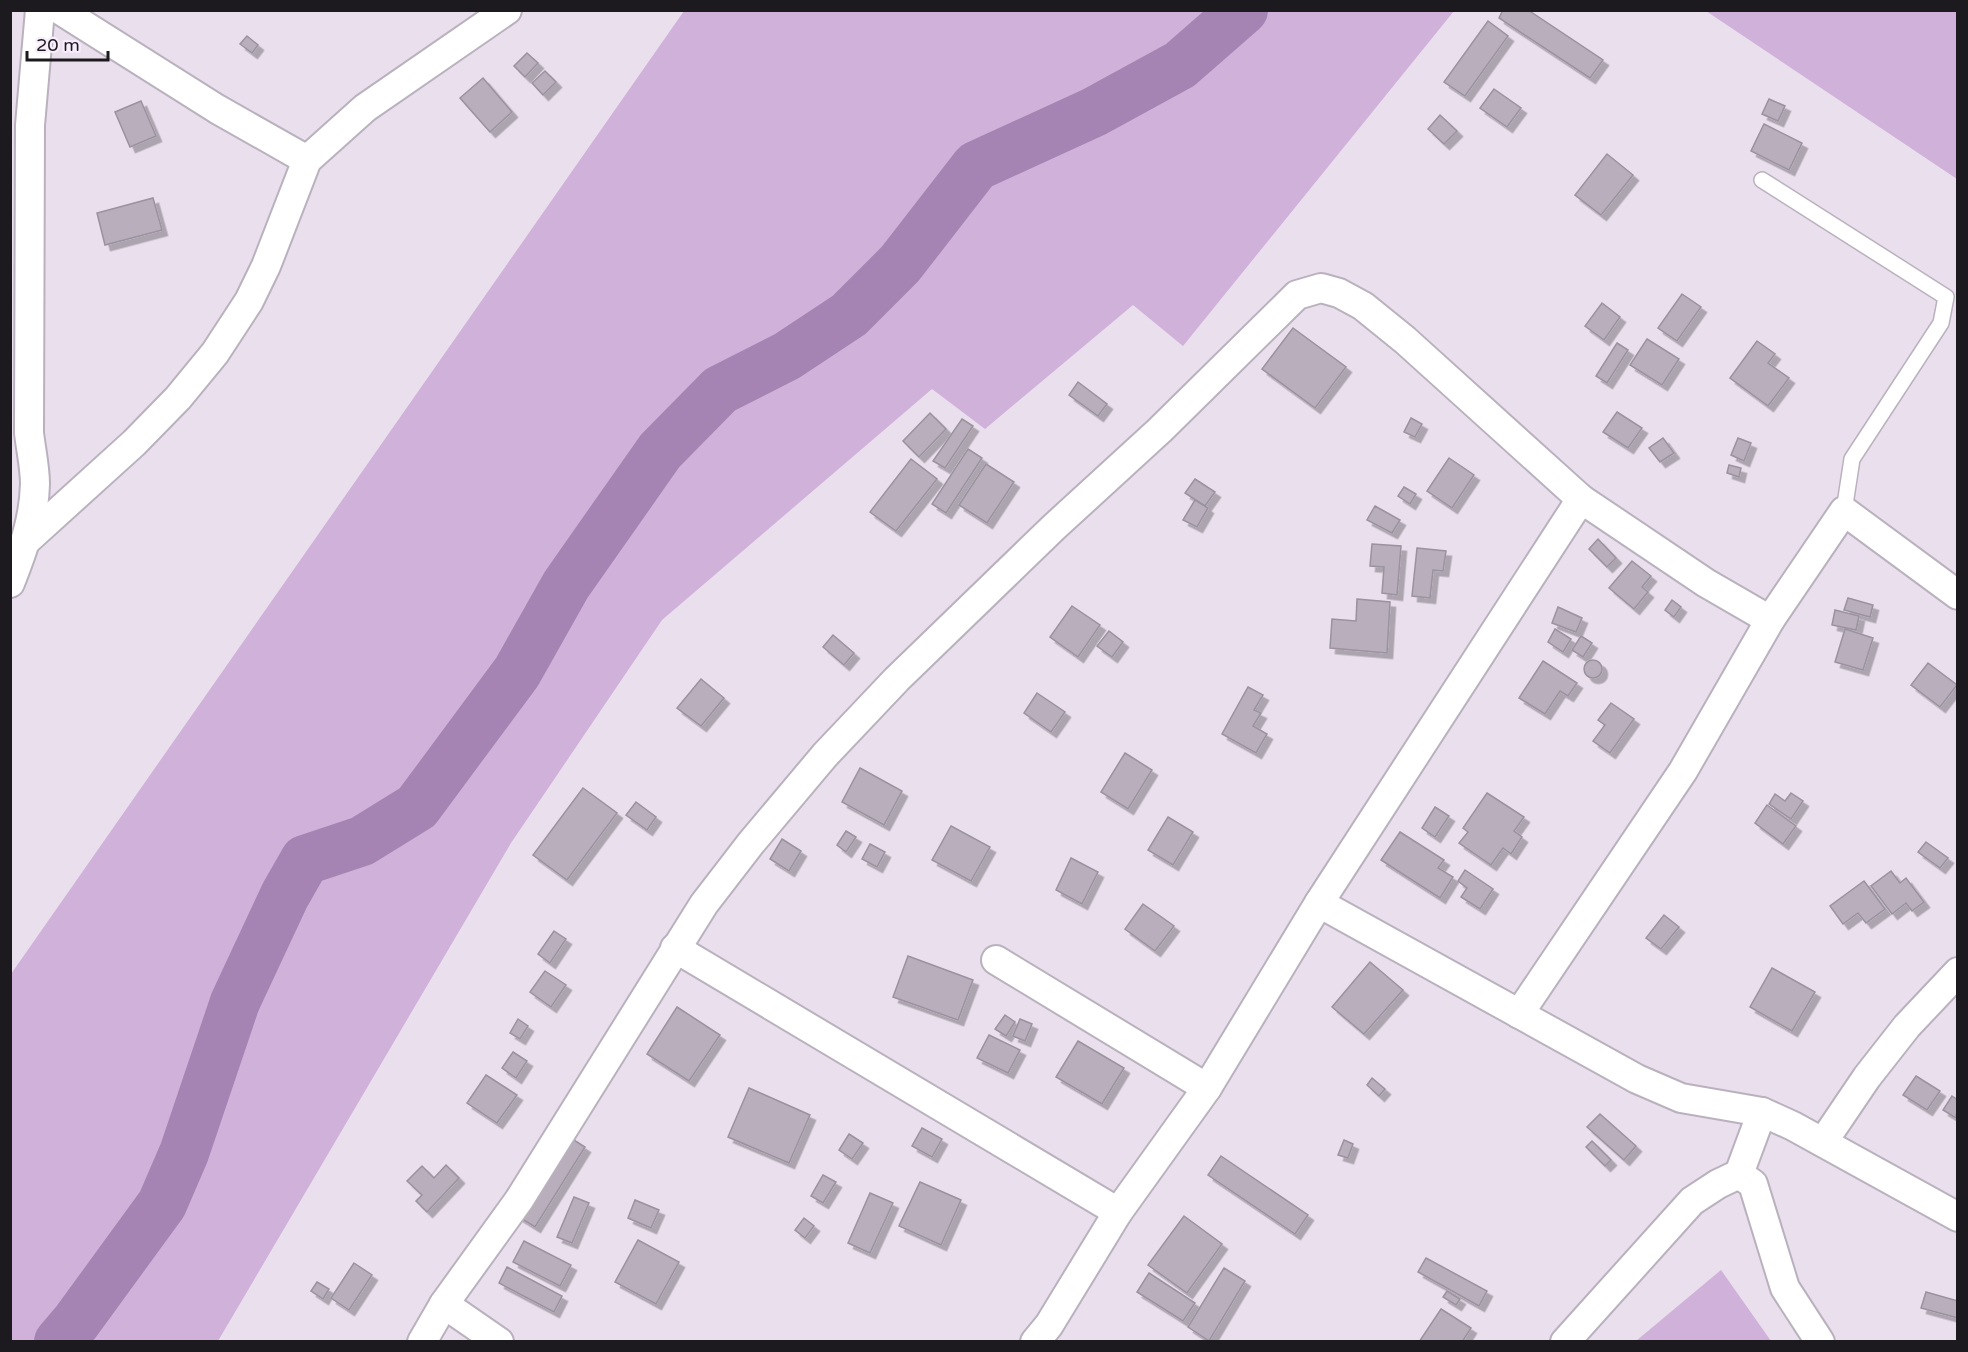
<svg xmlns="http://www.w3.org/2000/svg" width="1968" height="1352" font-family="'Varela Round',sans-serif">
  <defs>
    <filter id="shadow"><feDropShadow dx="5.5" dy="5.5" stdDeviation="0" flood-color="#0004"/></filter>
  </defs>
  <rect width="100%" height="100%" fill="#eadfed"/>
  <!-- green -->
  <g fill="#cfb1da">
    <path d="M 684,11 L 1454,11 L 1183,346 L 1133,305 L 985,429 L 932,389 L 662,620 L 511,843 L 218,1341 L 11,1341 L 11,974 Z"/>
    <path d="M 1706,11 L 1957,11 L 1957,179 Z"/>
    <path d="M 1721,1270 L 1771,1341 L 1636,1341 Z"/>
  </g>
  <g fill="none" stroke-linecap="round" stroke-linejoin="round">
    <!-- river -->
    <path stroke="#a583b2" stroke-width="50" d="M 59,1342 L 76,1322 L 162,1204 L 184,1153 L 235,1002 L 285,895 L 305,860 L 362,841 L 417,807 L 517,672 L 566,585 L 660,451 L 720,390 L 787,356 L 849,315 L 900,264 L 976,166 L 1094,112 L 1180,65 L 1243,10"/>
  </g>
  <!-- building -->
  <g fill="#b9afbc" stroke="#9b929f" stroke-width="1.5" filter="url(#shadow)">
    <path d="M 1503,10 L 1528,10 L 1603,60 L 1590,78 L 1499,18 Z"/>
    <path d="M 1488,21 L 1508,36 L 1465,96 L 1444,82 Z"/>
    <path d="M 247,36 L 258,45 L 252,53 L 240,44 Z"/>
    <path d="M 527,53 L 538,63 L 525,77 L 514,66 Z"/>
    <path d="M 545,71 L 556,82 L 543,95 L 532,83 Z"/>
    <path d="M 483,78 L 512,112 L 490,132 L 460,98 Z"/>
    <path d="M 1494,89 L 1521,108 L 1507,127 L 1480,108 Z"/>
    <path d="M 1769,99 L 1785,106 L 1778,121 L 1762,114 Z"/>
    <path d="M 141,101 L 156,136 L 130,147 L 115,112 Z"/>
    <path d="M 1440,115 L 1457,131 L 1444,144 L 1428,129 Z"/>
    <path d="M 1764,124 L 1802,143 L 1789,170 L 1751,151 Z"/>
    <path d="M 1607,154 L 1633,175 L 1601,215 L 1575,195 Z"/>
    <path d="M 153,198 L 162,230 L 105,245 L 97,213 Z"/>
    <path d="M 1682,294 L 1701,307 L 1677,341 L 1658,328 Z"/>
    <path d="M 1602,303 L 1620,317 L 1604,340 L 1585,326 Z"/>
    <path d="M 1293,328 L 1346,367 L 1315,408 L 1262,369 Z"/>
    <path d="M 1647,339 L 1679,359 L 1662,385 L 1630,365 Z"/>
    <path d="M 1757,341 L 1775,354 L 1768,363 L 1789,378 L 1768,406 L 1730,378 Z"/>
    <path d="M 1617,343 L 1628,350 L 1607,383 L 1596,376 Z"/>
    <path d="M 1078,382 L 1107,404 L 1098,416 L 1069,395 Z"/>
    <path d="M 1617,412 L 1642,428 L 1628,448 L 1603,432 Z"/>
    <path d="M 930,413 L 946,429 L 919,457 L 903,441 Z"/>
    <path d="M 1411,418 L 1422,424 L 1415,437 L 1404,432 Z"/>
    <path d="M 962,419 L 973,426 L 945,468 L 933,461 Z"/>
    <path d="M 1663,438 L 1674,453 L 1660,462 L 1649,448 Z"/>
    <path d="M 1738,438 L 1751,443 L 1744,461 L 1731,455 Z"/>
    <path d="M 968,449 L 982,458 L 946,513 L 932,504 Z"/>
    <path d="M 1449,458 L 1474,475 L 1452,508 L 1427,491 Z"/>
    <path d="M 911,459 L 937,479 L 896,531 L 870,512 Z"/>
    <path d="M 986,464 L 1014,482 L 987,523 L 959,505 Z"/>
    <path d="M 1729,465 L 1741,468 L 1739,477 L 1727,473 Z"/>
    <path d="M 1195,479 L 1215,492 L 1205,506 L 1185,493 Z"/>
    <path d="M 1404,487 L 1416,494 L 1410,504 L 1398,496 Z"/>
    <path d="M 1195,500 L 1208,508 L 1197,527 L 1183,520 Z"/>
    <path d="M 1375,506 L 1400,520 L 1392,533 L 1367,520 Z"/>
    <path d="M 1598,539 L 1616,558 L 1607,567 L 1589,549 Z"/>
    <path d="M 1372,544 L 1401,546 L 1397,595 L 1382,593 L 1384,567 L 1370,566 Z"/>
    <path d="M 1417,548 L 1446,551 L 1443,571 L 1433,570 L 1430,598 L 1412,596 Z"/>
    <path d="M 1632,561 L 1651,576 L 1642,587 L 1648,592 L 1634,609 L 1609,588 Z"/>
    <path d="M 1848,598 L 1873,605 L 1870,617 L 1844,610 Z"/>
    <path d="M 1357,599 L 1390,602 L 1387,653 L 1330,648 L 1332,619 L 1356,621 Z"/>
    <path d="M 1672,600 L 1681,607 L 1674,617 L 1665,610 Z"/>
    <path d="M 1072,606 L 1100,625 L 1078,657 L 1050,637 Z"/>
    <path d="M 1558,607 L 1582,618 L 1576,632 L 1552,623 Z"/>
    <path d="M 1835,610 L 1859,616 L 1856,630 L 1832,625 Z"/>
    <path d="M 1555,629 L 1571,639 L 1563,652 L 1548,642 Z"/>
    <path d="M 1845,629 L 1873,638 L 1863,670 L 1835,662 Z"/>
    <path d="M 1109,631 L 1123,642 L 1112,657 L 1097,646 Z"/>
    <path d="M 833,635 L 854,653 L 844,665 L 823,647 Z"/>
    <path d="M 1581,636 L 1592,643 L 1583,657 L 1572,650 Z"/>
    <circle cx="1593" cy="669" r="9"/>
    <path d="M 1543,661 L 1577,683 L 1568,696 L 1560,691 L 1545,714 L 1519,698 Z"/>
    <path d="M 1928,663 L 1957,685 L 1940,707 L 1911,685 Z"/>
    <path d="M 701,679 L 724,698 L 701,726 L 677,708 Z"/>
    <path d="M 1248,687 L 1263,695 L 1254,710 L 1261,713 L 1253,726 L 1267,734 L 1256,753 L 1222,734 Z"/>
    <path d="M 1037,693 L 1065,712 L 1051,732 L 1024,713 Z"/>
    <path d="M 1611,703 L 1634,719 L 1610,753 L 1593,741 L 1605,725 L 1598,720 Z"/>
    <path d="M 1125,753 L 1152,770 L 1128,809 L 1101,792 Z"/>
    <path d="M 860,768 L 902,791 L 884,825 L 842,802 Z"/>
    <path d="M 583,788 L 617,813 L 567,880 L 533,855 Z"/>
    <path d="M 1487,793 L 1524,817 L 1514,831 L 1522,837 L 1511,854 L 1503,848 L 1491,865 L 1459,843 L 1468,832 L 1463,828 Z"/>
    <path d="M 1791,793 L 1803,801 L 1791,819 L 1769,804 L 1775,794 L 1785,801 Z"/>
    <path d="M 636,802 L 656,817 L 647,830 L 626,815 Z"/>
    <path d="M 1767,805 L 1796,826 L 1783,844 L 1755,823 Z"/>
    <path d="M 1435,807 L 1449,816 L 1435,837 L 1422,828 Z"/>
    <path d="M 1168,817 L 1193,832 L 1173,865 L 1148,850 Z"/>
    <path d="M 951,826 L 990,847 L 971,881 L 932,860 Z"/>
    <path d="M 846,831 L 856,837 L 846,852 L 837,845 Z"/>
    <path d="M 1400,832 L 1444,860 L 1438,868 L 1453,877 L 1440,898 L 1381,860 Z"/>
    <path d="M 782,839 L 801,851 L 789,871 L 770,859 Z"/>
    <path d="M 1926,842 L 1948,858 L 1940,868 L 1918,852 Z"/>
    <path d="M 870,844 L 885,852 L 877,867 L 862,859 Z"/>
    <path d="M 1071,858 L 1098,872 L 1082,904 L 1056,890 Z"/>
    <path d="M 1465,870 L 1493,889 L 1480,909 L 1461,897 L 1467,888 L 1458,881 Z"/>
    <path d="M 1891,871 L 1900,883 L 1906,878 L 1924,902 L 1912,911 L 1906,903 L 1892,914 L 1871,886 Z"/>
    <path d="M 1864,881 L 1885,909 L 1866,923 L 1858,913 L 1843,924 L 1830,906 Z"/>
    <path d="M 1143,904 L 1174,926 L 1155,951 L 1125,929 Z"/>
    <path d="M 1664,915 L 1679,927 L 1661,949 L 1646,938 Z"/>
    <path d="M 554,931 L 566,939 L 550,963 L 538,954 Z"/>
    <path d="M 908,956 L 973,980 L 958,1020 L 893,997 Z"/>
    <path d="M 1370,962 L 1403,990 L 1364,1034 L 1332,1007 Z"/>
    <path d="M 1772,968 L 1815,992 L 1792,1031 L 1750,1007 Z"/>
    <path d="M 545,971 L 566,985 L 551,1007 L 530,992 Z"/>
    <path d="M 677,1007 L 720,1035 L 689,1081 L 647,1054 Z"/>
    <path d="M 1005,1015 L 1015,1022 L 1006,1036 L 995,1029 Z"/>
    <path d="M 518,1019 L 528,1026 L 520,1039 L 510,1033 Z"/>
    <path d="M 1020,1019 L 1032,1024 L 1025,1041 L 1013,1036 Z"/>
    <path d="M 989,1035 L 1020,1050 L 1008,1073 L 977,1058 Z"/>
    <path d="M 1078,1041 L 1124,1068 L 1102,1104 L 1056,1077 Z"/>
    <path d="M 513,1052 L 527,1061 L 516,1078 L 502,1068 Z"/>
    <path d="M 486,1075 L 517,1095 L 497,1123 L 467,1103 Z"/>
    <path d="M 1916,1076 L 1940,1091 L 1927,1110 L 1903,1095 Z"/>
    <path d="M 1372,1078 L 1385,1089 L 1379,1096 L 1367,1085 Z"/>
    <path d="M 749,1088 L 810,1115 L 789,1163 L 728,1137 Z"/>
    <path d="M 1952,1096 L 1958,1100 L 1956,1118 L 1943,1110 Z"/>
    <path d="M 1600,1114 L 1636,1146 L 1624,1160 L 1587,1127 Z"/>
    <path d="M 922,1128 L 942,1139 L 932,1157 L 912,1146 Z"/>
    <path d="M 849,1134 L 863,1143 L 852,1159 L 839,1150 Z"/>
    <path d="M 566,1135 L 585,1147 L 535,1227 L 516,1215 Z"/>
    <path d="M 1344,1140 L 1353,1144 L 1348,1158 L 1338,1155 Z"/>
    <path d="M 1592,1141 L 1611,1160 L 1605,1166 L 1586,1147 Z"/>
    <path d="M 1221,1156 L 1308,1215 L 1295,1234 L 1208,1175 Z"/>
    <path d="M 446,1165 L 459,1178 L 427,1212 L 416,1201 L 422,1195 L 407,1181 L 422,1166 L 434,1178 Z"/>
    <path d="M 823,1175 L 836,1182 L 823,1203 L 811,1196 Z"/>
    <path d="M 920,1182 L 961,1200 L 941,1245 L 899,1226 Z"/>
    <path d="M 870,1193 L 893,1203 L 870,1253 L 848,1243 Z"/>
    <path d="M 574,1197 L 589,1203 L 572,1243 L 557,1237 Z"/>
    <path d="M 635,1200 L 659,1210 L 651,1228 L 628,1218 Z"/>
    <path d="M 1184,1216 L 1222,1244 L 1187,1293 L 1148,1265 Z"/>
    <path d="M 804,1218 L 814,1226 L 805,1238 L 795,1230 Z"/>
    <path d="M 638,1240 L 679,1262 L 656,1304 L 615,1282 Z"/>
    <path d="M 524,1241 L 571,1265 L 560,1286 L 513,1262 Z"/>
    <path d="M 1426,1258 L 1487,1291 L 1479,1306 L 1418,1272 Z"/>
    <path d="M 354,1263 L 372,1275 L 349,1310 L 331,1298 Z"/>
    <path d="M 507,1267 L 562,1296 L 554,1312 L 499,1283 Z"/>
    <path d="M 1224,1268 L 1245,1281 L 1209,1341 L 1188,1327 Z"/>
    <path d="M 1149,1273 L 1195,1303 L 1183,1321 L 1137,1292 Z"/>
    <path d="M 317,1282 L 329,1289 L 323,1299 L 311,1291 Z"/>
    <path d="M 1447,1291 L 1460,1299 L 1456,1305 L 1443,1297 Z"/>
    <path d="M 1926,1292 L 1958,1301 L 1958,1318 L 1921,1308 Z"/>
    <path d="M 1441,1309 L 1471,1328 L 1462,1342 L 1419,1342 Z"/>
  </g>
  <g fill="none" stroke-linecap="round" stroke-linejoin="round">
    <!-- lane casing -->
    <g stroke="#bab1be" stroke-width="18">
      <path id="lane" d="M 1762,180 L 1946,297 L 1941,323 L 1852,459 L 1844,511"/>
    </g>
    <!-- street casing -->
    <g stroke="#bab1be" stroke-width="32">
      <g id="street">
        <path d="M 60,10 L 217,109 L 307,160"/>
        <path d="M 28,539 L 134,443 L 178,398 L 215,353 L 249,301 L 266,266 L 307,160 L 365,108 L 507,10"/>
        <path d="M 10,583 C 23,550 34,520 35,484 C 35,468 31,450 29,433 L 30,125 L 40,10"/>
        <path d="M 1319,903 L 1637,1079 L 1681,1098 L 1762,1112 L 1793,1126 L 1958,1217"/>
        <path d="M 675,948 L 1118,1212"/>
        <path d="M 996,960 L 1207,1088"/>
        <path d="M 1519,1014 L 1683,771 L 1770,620"/>
        <path d="M 1762,1112 L 1739,1174 L 1753,1184 L 1785,1288 L 1820,1342"/>
        <path d="M 1823,1142 L 1867,1077 L 1907,1026 L 1958,972"/>
        <path d="M 444,1304 L 499,1342"/>
        <path d="M 422,1342 L 444,1304 L 519,1200 L 704,904 L 751,843 L 825,755 L 897,679 L 1053,528 L 1160,430 L 1297,295 L 1321,288 L 1339,293 L 1363,306 L 1405,340 L 1581,499 L 1706,583 L 1770,620 L 1844,511 L 1958,595"/>
        <path d="M 1035,1342 L 1049,1325 L 1118,1212 L 1207,1088 L 1319,903 L 1581,499"/>
        <path d="M 1565,1342 L 1692,1201 L 1718,1184 L 1739,1174"/>
      </g>
    </g>
    <!-- lane -->
    <use href="#lane" stroke="#fff" stroke-width="15"/>
    <!-- street -->
    <use href="#street" stroke="#fff" stroke-width="28"/>
  </g>
  <!-- border -->
  <rect width="1968" height="1352" fill="none" stroke="#1d1a1f" stroke-width="24"/>
  <!-- scale -->
  <path d="M27 51v9h81v-9" fill="none" stroke="#1d1a1f" stroke-width="3"/>
  <text x="36" y="51" font-size="18" fill="#1d1a1f" stroke="#f7edfb" stroke-width="4.5" paint-order="stroke">20 m</text>
</svg>
